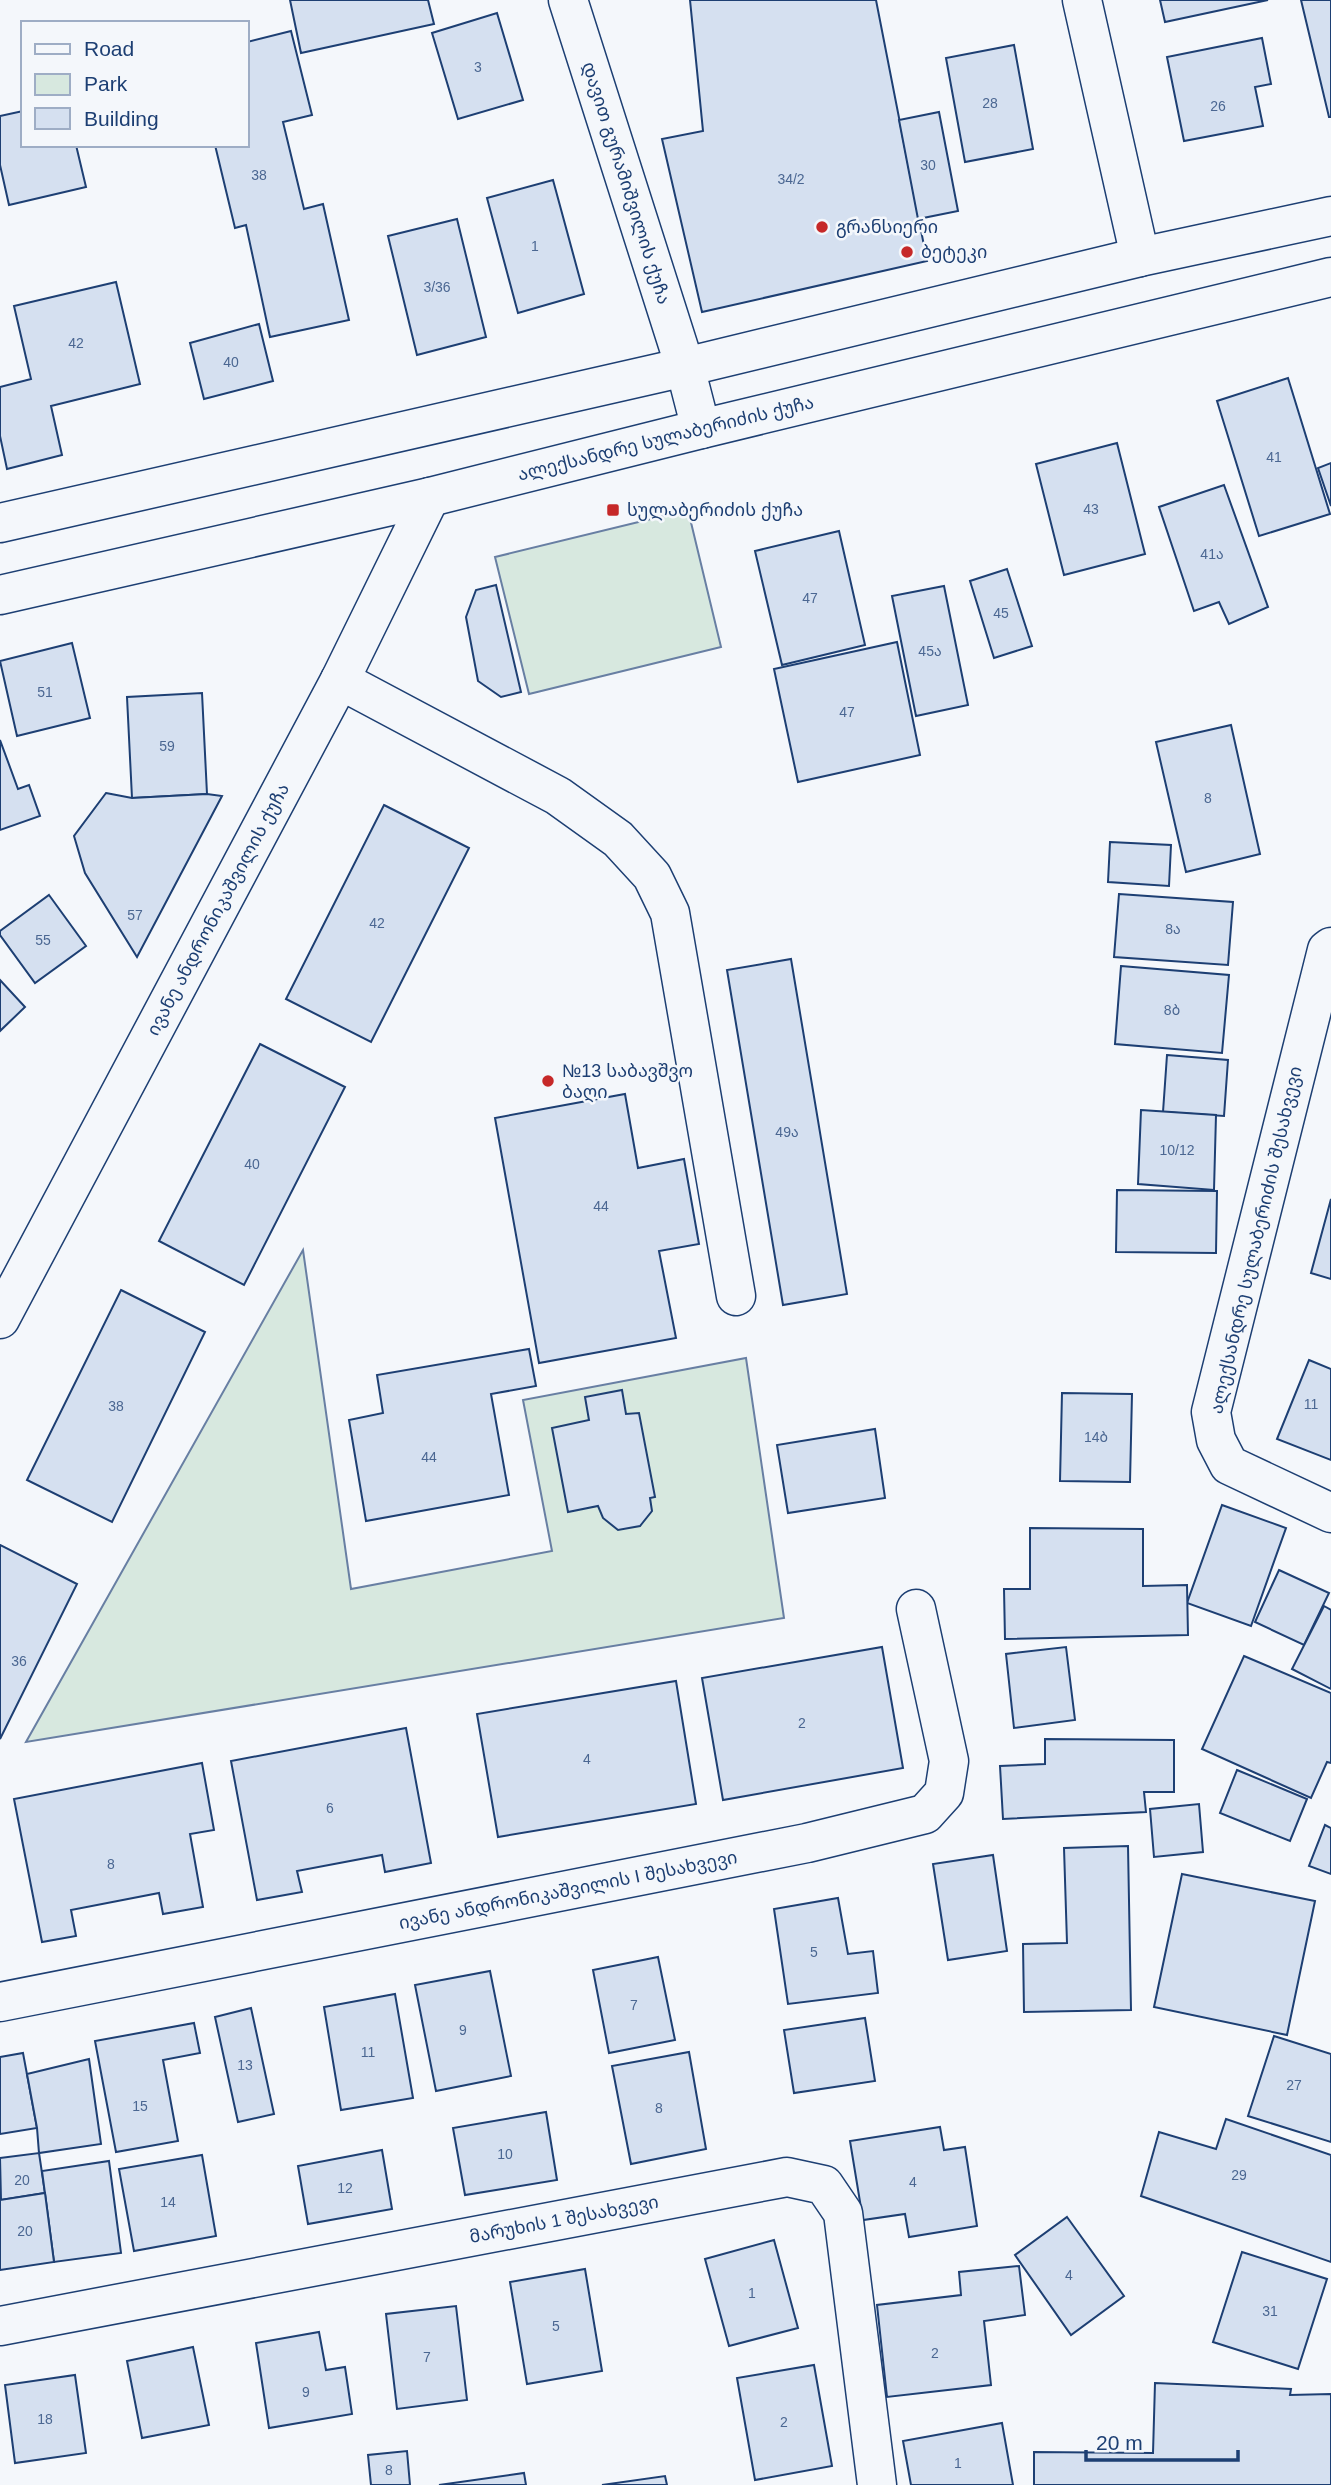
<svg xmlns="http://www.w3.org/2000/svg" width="1331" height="2485" font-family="Arial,'Noto Sans Georgian',sans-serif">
  <rect width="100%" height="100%" fill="#f4f7fb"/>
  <!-- green -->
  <g fill="#d7e8df" stroke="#687fa3" stroke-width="2">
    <path d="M 688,510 L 721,647 L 529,694 L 495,557 Z"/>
    <path d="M 303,1250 L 351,1589 L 552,1551 L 523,1400 L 746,1358 L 784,1618 L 26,1742 Z"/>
  </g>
  <!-- building -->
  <g fill="#d5e0f0" stroke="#1d3f73" stroke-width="2">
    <path d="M 290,0 L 428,0 L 434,24 L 301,53 Z"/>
    <path d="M 690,0 L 876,0 L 927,261 L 702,312 L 662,139 L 703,131 Z"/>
    <path d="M 1160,0 L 1268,0 L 1165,22 Z"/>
    <path d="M 1301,0 L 1331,0 L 1331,117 L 1329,117 Z"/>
    <path d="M 497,13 L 523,100 L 458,119 L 432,33 Z"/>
    <path d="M 291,31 L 312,115 L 283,122 L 304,209 L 323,204 L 349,320 L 270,337 L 246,225 L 235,228 L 215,145 L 247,145 L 247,42 Z"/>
    <path d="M 1262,38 L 1271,84 L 1255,87 L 1263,126 L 1184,141 L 1167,57 Z"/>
    <path d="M 1014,45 L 1033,149 L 965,162 L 946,58 Z"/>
    <path d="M 23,111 L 23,145 L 76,145 L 86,187 L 9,205 L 0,165 L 0,116 Z"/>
    <path d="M 939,112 L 958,211 L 918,219 L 899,120 Z"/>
    <path d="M 553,180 L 584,294 L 518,313 L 487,198 Z"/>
    <path d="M 457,219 L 486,337 L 417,355 L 388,236 Z"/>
    <path d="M 116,282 L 140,384 L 51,406 L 62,455 L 7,469 L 0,436 L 0,387 L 31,379 L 14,306 Z"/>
    <path d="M 259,324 L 273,381 L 204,399 L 190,343 Z"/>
    <path d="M 1288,378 L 1330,514 L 1259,536 L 1217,401 Z"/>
    <path d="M 1117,443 L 1145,554 L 1064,575 L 1036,464 Z"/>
    <path d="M 1331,463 L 1331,506 L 1318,468 Z"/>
    <path d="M 1224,485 L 1268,607 L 1229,624 L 1219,602 L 1194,611 L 1159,507 Z"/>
    <path d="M 839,531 L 865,645 L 782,665 L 755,551 Z"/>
    <path d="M 1007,569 L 1032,646 L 994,658 L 970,581 Z"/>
    <path d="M 496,585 L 521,692 L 501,697 L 478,681 L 466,617 L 476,590 Z"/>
    <path d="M 944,586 L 968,705 L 916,716 L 892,596 Z"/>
    <path d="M 897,642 L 920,755 L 798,782 L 774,669 Z"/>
    <path d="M 72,643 L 90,718 L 17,736 L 0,661 Z"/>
    <path d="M 202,693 L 207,794 L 132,798 L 127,697 Z"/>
    <path d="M 1231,725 L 1260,854 L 1186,872 L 1156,742 Z"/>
    <path d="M 0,740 L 18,789 L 29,785 L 40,816 L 0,830 Z"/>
    <path d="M 106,793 L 132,798 L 207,794 L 222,796 L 137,957 L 85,873 L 74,836 Z"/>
    <path d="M 384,805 L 469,848 L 371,1042 L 286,999 Z"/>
    <path d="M 1110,842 L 1171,845 L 1169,886 L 1108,882 Z"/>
    <path d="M 1119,894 L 1233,902 L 1228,965 L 1114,957 Z"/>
    <path d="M 49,895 L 86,946 L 35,983 L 0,935 L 0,931 Z"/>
    <path d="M 791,959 L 847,1294 L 783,1305 L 727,970 Z"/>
    <path d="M 1121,966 L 1229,975 L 1222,1053 L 1115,1044 Z"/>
    <path d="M 0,980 L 25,1007 L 0,1031 Z"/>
    <path d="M 260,1044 L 345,1087 L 244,1285 L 159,1241 Z"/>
    <path d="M 1167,1055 L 1228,1060 L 1224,1116 L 1163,1112 Z"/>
    <path d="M 625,1094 L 638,1168 L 684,1159 L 699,1244 L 659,1251 L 676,1338 L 539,1363 L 495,1118 Z"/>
    <path d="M 1141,1110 L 1216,1115 L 1214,1190 L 1138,1184 Z"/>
    <path d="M 1117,1190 L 1217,1191 L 1216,1253 L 1116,1252 Z"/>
    <path d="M 1331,1199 L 1331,1279 L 1311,1273 Z"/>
    <path d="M 121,1290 L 205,1332 L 112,1522 L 27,1480 Z"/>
    <path d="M 529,1349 L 536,1386 L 491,1394 L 509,1495 L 366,1521 L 349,1420 L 383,1413 L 377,1375 Z"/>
    <path d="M 1309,1360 L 1331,1369 L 1331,1460 L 1277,1439 Z"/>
    <path d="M 622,1390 L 626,1414 L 639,1413 L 655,1497 L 650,1498 L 652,1511 L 640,1526 L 618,1530 L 603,1518 L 598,1506 L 568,1512 L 552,1428 L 589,1420 L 585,1397 Z"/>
    <path d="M 1062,1393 L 1132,1394 L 1130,1482 L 1060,1481 Z"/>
    <path d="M 875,1429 L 885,1498 L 788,1513 L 777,1445 Z"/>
    <path d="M 1222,1505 L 1286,1528 L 1251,1626 L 1187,1603 Z"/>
    <path d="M 1030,1528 L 1143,1529 L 1143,1586 L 1187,1585 L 1188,1635 L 1005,1639 L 1004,1589 L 1030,1589 Z"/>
    <path d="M 0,1545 L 77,1584 L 0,1739 Z"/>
    <path d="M 1279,1570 L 1329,1593 L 1304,1645 L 1255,1622 Z"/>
    <path d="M 1324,1606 L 1331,1610 L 1331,1689 L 1292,1669 Z"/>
    <path d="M 882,1647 L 903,1768 L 723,1800 L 702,1678 Z"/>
    <path d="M 1066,1647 L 1075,1720 L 1014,1728 L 1006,1654 Z"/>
    <path d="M 1244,1656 L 1331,1693 L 1331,1763 L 1327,1762 L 1311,1798 L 1202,1749 Z"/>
    <path d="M 676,1681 L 696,1804 L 498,1837 L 477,1714 Z"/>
    <path d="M 406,1728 L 431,1863 L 385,1872 L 382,1855 L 297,1871 L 302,1892 L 257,1900 L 231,1761 Z"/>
    <path d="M 1045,1739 L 1174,1740 L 1174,1792 L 1144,1792 L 1146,1812 L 1003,1819 L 1000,1766 L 1045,1764 Z"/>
    <path d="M 202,1763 L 214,1830 L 190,1834 L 203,1907 L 163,1914 L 159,1893 L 71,1910 L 76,1936 L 42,1942 L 14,1799 Z"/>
    <path d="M 1237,1770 L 1307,1799 L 1290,1841 L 1220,1813 Z"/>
    <path d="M 1199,1804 L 1203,1852 L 1154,1857 L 1150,1809 Z"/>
    <path d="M 1325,1825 L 1331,1828 L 1331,1874 L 1309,1866 Z"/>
    <path d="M 1128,1846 L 1131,2010 L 1024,2012 L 1023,1944 L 1067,1943 L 1064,1848 Z"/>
    <path d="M 993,1855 L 1007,1951 L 948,1960 L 933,1864 Z"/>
    <path d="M 1182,1874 L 1315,1901 L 1287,2035 L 1154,2007 Z"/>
    <path d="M 838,1898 L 848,1954 L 873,1951 L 878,1993 L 788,2004 L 774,1909 Z"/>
    <path d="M 658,1957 L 675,2040 L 609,2053 L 593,1970 Z"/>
    <path d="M 490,1971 L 511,2076 L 436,2091 L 415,1985 Z"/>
    <path d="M 395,1994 L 413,2098 L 341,2110 L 324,2007 Z"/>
    <path d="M 251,2008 L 274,2114 L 238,2122 L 215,2017 Z"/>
    <path d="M 865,2018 L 875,2081 L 794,2093 L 784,2030 Z"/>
    <path d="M 194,2023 L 200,2053 L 163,2060 L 178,2141 L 116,2152 L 95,2041 Z"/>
    <path d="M 1274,2036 L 1331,2054 L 1331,2142 L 1248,2116 Z"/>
    <path d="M 689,2052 L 706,2149 L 631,2164 L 612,2066 Z"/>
    <path d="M 23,2053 L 37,2128 L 0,2134 L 0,2057 Z"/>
    <path d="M 89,2059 L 101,2144 L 39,2153 L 37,2128 L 27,2074 Z"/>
    <path d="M 546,2112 L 557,2180 L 465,2195 L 453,2128 Z"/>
    <path d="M 1226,2119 L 1331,2155 L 1331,2262 L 1141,2196 L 1159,2132 L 1216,2149 Z"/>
    <path d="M 940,2127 L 944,2150 L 965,2147 L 977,2226 L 909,2237 L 905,2214 L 863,2220 L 850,2141 Z"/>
    <path d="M 382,2150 L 392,2209 L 308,2224 L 298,2166 Z"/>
    <path d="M 39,2153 L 45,2193 L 1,2200 L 0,2158 Z"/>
    <path d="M 202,2155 L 216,2236 L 134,2251 L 119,2169 Z"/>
    <path d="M 109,2161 L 121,2253 L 54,2262 L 42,2171 Z"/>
    <path d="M 45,2193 L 54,2262 L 0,2270 L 0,2200 Z"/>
    <path d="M 1067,2217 L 1124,2296 L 1071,2335 L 1015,2255 Z"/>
    <path d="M 774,2240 L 798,2328 L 729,2346 L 705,2259 Z"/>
    <path d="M 1242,2252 L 1327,2279 L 1298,2369 L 1213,2342 Z"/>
    <path d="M 1019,2266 L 1025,2315 L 984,2321 L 991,2385 L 887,2397 L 877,2305 L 961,2295 L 959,2272 Z"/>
    <path d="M 585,2269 L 602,2371 L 527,2384 L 510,2282 Z"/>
    <path d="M 456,2306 L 467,2400 L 397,2409 L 386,2314 Z"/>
    <path d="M 319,2332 L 326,2370 L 345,2367 L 352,2414 L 269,2428 L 256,2343 Z"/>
    <path d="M 193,2347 L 209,2425 L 142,2438 L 127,2361 Z"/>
    <path d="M 814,2365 L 832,2466 L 755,2480 L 737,2378 Z"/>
    <path d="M 75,2375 L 86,2453 L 15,2463 L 5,2385 Z"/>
    <path d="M 1155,2383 L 1291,2389 L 1290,2395 L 1331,2394 L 1331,2485 L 1034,2485 L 1034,2452 L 1153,2453 Z"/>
    <path d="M 1002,2423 L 1013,2485 L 911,2485 L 903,2441 Z"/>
    <path d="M 407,2451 L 410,2485 L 371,2485 L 368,2455 Z"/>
    <path d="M 524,2473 L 526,2485 L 439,2485 Z"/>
    <path d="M 665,2476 L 667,2485 L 602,2485 Z"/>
  </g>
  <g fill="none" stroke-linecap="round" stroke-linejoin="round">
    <!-- minor casing -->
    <g stroke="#1d3f73" stroke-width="41">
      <g id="minor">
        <path id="s1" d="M 568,0 L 685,367 L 701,429"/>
        <path d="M 1082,0 L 1140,257"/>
        <path d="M 340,680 L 558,796 L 618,839 L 652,876 L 670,913 L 736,1296"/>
        <path d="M 1331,947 L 1327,950 L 1211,1412 L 1216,1440 L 1229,1465 L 1331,1513"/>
        <path id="s2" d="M 0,1319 L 340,680 L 430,497"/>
        <path id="s3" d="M 0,2002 L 807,1843 L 925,1814 L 944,1793 L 949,1761 L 916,1609"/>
        <path id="s4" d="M 0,2326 L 787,2177 L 824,2185 L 843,2213 L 877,2485"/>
      </g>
    </g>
    <!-- tertiary casing -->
    <g stroke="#1d3f73" stroke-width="41">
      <g id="tertiary">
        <path d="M 0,523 L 685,367 L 1140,257 L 1331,216"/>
        <path id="s5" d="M 0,595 L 430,497 L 701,429 L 1331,277"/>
      </g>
    </g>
    <!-- minor -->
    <use href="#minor" stroke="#f4f7fb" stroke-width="38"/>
    <!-- tertiary -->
    <use href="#tertiary" stroke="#f4f7fb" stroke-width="38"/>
  </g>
  <!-- markers -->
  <g fill="#c62828" stroke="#f4f7fb" stroke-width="2.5">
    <circle cx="822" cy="227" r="7"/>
    <circle cx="907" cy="252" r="7"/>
    <rect x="606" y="503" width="14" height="14" rx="3.5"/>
    <circle cx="548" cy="1081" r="7"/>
  </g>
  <g text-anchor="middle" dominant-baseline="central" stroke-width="5" stroke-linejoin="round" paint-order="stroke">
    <!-- number labels -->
    <g font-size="14" fill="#4b6792">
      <text x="478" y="67">3</text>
      <text x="990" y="103">28</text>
      <text x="1218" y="106">26</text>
      <text x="928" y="165">30</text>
      <text x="259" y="175">38</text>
      <text x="791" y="179">34/2</text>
      <text x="535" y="246">1</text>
      <text x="437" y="287">3/36</text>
      <text x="76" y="343">42</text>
      <text x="231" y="362">40</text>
      <text x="1274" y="457">41</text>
      <text x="1091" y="509">43</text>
      <text x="1212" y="554">41ა</text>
      <text x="810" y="598">47</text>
      <text x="1001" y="613">45</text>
      <text x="930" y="651">45ა</text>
      <text x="45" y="692">51</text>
      <text x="847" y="712">47</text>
      <text x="167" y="746">59</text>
      <text x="1208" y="798">8</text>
      <text x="135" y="915">57</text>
      <text x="377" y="923">42</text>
      <text x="1173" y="929">8ა</text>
      <text x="43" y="940">55</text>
      <text x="1172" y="1010">8ბ</text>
      <text x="787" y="1132">49ა</text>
      <text x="1177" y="1150">10/12</text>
      <text x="252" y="1164">40</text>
      <text x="601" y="1206">44</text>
      <text x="1311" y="1404">11</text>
      <text x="116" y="1406">38</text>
      <text x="1096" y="1437">14ბ</text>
      <text x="429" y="1457">44</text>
      <text x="19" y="1661">36</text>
      <text x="802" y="1723">2</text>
      <text x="587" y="1759">4</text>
      <text x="330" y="1808">6</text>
      <text x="111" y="1864">8</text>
      <text x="814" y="1952">5</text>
      <text x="634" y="2005">7</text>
      <text x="463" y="2030">9</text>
      <text x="368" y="2052">11</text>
      <text x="245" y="2065">13</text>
      <text x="1294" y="2085">27</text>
      <text x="140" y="2106">15</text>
      <text x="659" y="2108">8</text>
      <text x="505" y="2154">10</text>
      <text x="1239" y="2175">29</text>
      <text x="22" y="2180">20</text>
      <text x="913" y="2182">4</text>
      <text x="345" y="2188">12</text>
      <text x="168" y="2202">14</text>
      <text x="25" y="2231">20</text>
      <text x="1069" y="2275">4</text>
      <text x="752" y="2293">1</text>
      <text x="1270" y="2311">31</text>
      <text x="556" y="2326">5</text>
      <text x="935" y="2353">2</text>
      <text x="427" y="2357">7</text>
      <text x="306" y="2392">9</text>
      <text x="45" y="2419">18</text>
      <text x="784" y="2422">2</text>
      <text x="958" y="2463">1</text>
      <text x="389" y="2470">8</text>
    </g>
    <!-- street labels -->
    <g font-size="18" fill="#1d3f73" stroke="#f4f7fb">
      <text stroke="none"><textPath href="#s1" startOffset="192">დავით გურამიშვილის ქუჩა</textPath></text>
      <text stroke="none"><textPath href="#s5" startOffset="684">ალექსანდრე სულაბერიძის ქუჩა</textPath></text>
      <text stroke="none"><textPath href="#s2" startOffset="464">ივანე ანდრონიკაშვილის ქუჩა</textPath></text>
      <text transform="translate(1256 1240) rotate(-77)">ალექსანდრე სულაბერიძის შესახვევი</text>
      <text stroke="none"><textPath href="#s3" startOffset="579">ივანე ანდრონიკაშვილის I შესახვევი</textPath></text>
      <text stroke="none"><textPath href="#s4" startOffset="574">მარუხის 1 შესახვევი</textPath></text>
    </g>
    <!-- poi labels -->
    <g font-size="18" fill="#1d3f73" stroke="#f4f7fb" text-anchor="start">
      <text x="836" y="227">გრანსიერი</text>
      <text x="921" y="252">ბეტეკი</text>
      <text x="627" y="510">სულაბერიძის ქუჩა</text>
      <text x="562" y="1071">№13 საბავშვო<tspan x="562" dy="21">ბაღი</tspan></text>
    </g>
  </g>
  <!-- legend -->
  <rect x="21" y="21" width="228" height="126" fill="#f4f7fb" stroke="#9eadc5" stroke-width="2"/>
  <rect x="35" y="44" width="35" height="10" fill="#f4f7fb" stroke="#9eadc5" stroke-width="2"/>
  <text x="84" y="56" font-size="21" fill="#1d3f73">Road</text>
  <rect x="35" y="74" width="35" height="21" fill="#d7e8df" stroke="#9eadc5" stroke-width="2"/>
  <text x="84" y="91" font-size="21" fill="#1d3f73">Park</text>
  <rect x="35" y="108" width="35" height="21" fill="#d5e0f0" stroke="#9eadc5" stroke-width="2"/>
  <text x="84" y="126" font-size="21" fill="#1d3f73">Building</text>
  <!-- scale -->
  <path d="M1086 2450v10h152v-10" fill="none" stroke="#1d3f73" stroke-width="3.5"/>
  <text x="1096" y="2450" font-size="21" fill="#1d3f73" stroke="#f4f7fb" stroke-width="5" paint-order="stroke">20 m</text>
</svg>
